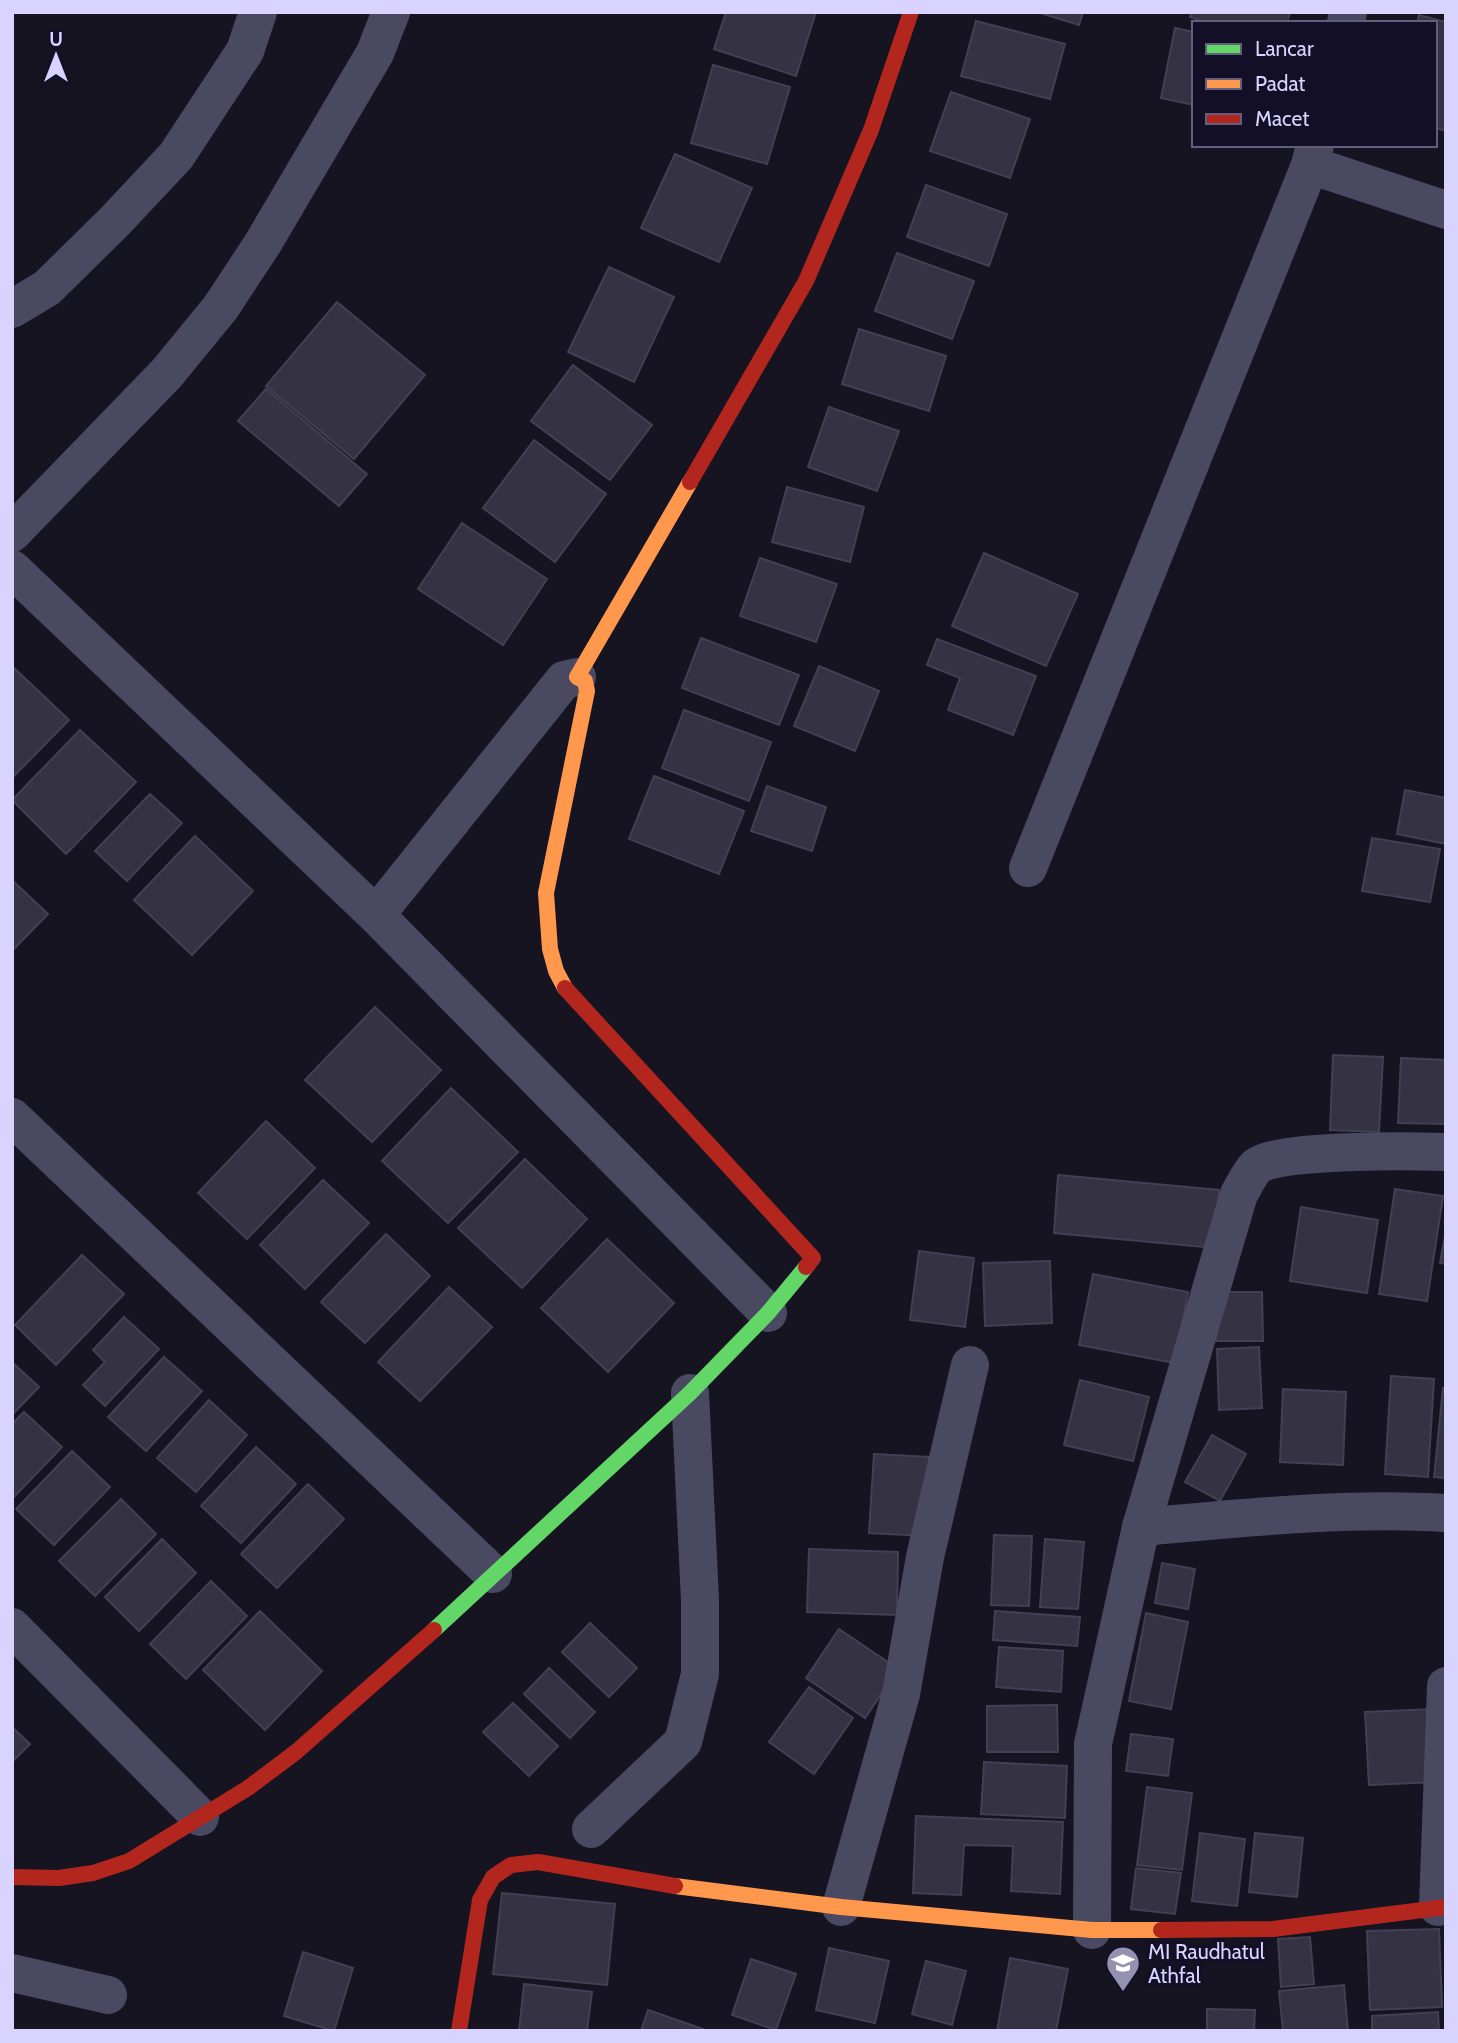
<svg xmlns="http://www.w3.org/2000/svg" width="1458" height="2043" font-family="Cabin,sans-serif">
  <rect width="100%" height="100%" fill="#161421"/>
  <!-- building -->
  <g fill="#343243" stroke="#433f54" stroke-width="2">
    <path d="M 726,12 L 816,12 L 796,76 L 714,49 Z"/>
    <path d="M 1037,12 L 1083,12 L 1079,25 Z"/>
    <path d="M 1191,12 L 1290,12 L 1287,23 L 1208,23 L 1190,17 Z"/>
    <path d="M 1419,15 L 1446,22 L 1446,131 L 1435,128 L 1435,23 L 1417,23 Z"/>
    <path d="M 976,21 L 1065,44 L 1050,99 L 961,76 Z"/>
    <path d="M 1175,28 L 1194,32 L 1194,105 L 1161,98 Z"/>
    <path d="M 713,65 L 790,87 L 767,164 L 691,143 Z"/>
    <path d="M 951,92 L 1030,119 L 1010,178 L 930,151 Z"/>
    <path d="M 675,154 L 752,188 L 719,262 L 641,228 Z"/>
    <path d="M 926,185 L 1007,214 L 989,266 L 907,237 Z"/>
    <path d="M 897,253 L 974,281 L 952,339 L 875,311 Z"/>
    <path d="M 609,267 L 674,297 L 634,382 L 568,352 Z"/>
    <path d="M 337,302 L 425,375 L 354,459 L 266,386 Z"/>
    <path d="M 859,329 L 946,356 L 929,411 L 842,384 Z"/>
    <path d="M 573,365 L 652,425 L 610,480 L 531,421 Z"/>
    <path d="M 266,389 L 367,474 L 339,506 L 238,421 Z"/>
    <path d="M 829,407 L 899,431 L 877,491 L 808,467 Z"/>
    <path d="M 534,440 L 606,494 L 555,562 L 483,508 Z"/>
    <path d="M 787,487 L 864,507 L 850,562 L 772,542 Z"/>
    <path d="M 462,523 L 547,579 L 503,645 L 418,589 Z"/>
    <path d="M 984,553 L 1078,594 L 1046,666 L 952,626 Z"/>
    <path d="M 760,558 L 837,584 L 816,642 L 740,616 Z"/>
    <path d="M 701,638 L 799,675 L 779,725 L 682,688 Z"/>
    <path d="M 937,639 L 1036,676 L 1013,735 L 948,710 L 960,678 L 927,665 Z"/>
    <path d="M 12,666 L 69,720 L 12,778 Z"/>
    <path d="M 819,666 L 879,691 L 855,751 L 794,726 Z"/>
    <path d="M 684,710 L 771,742 L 749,801 L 662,768 Z"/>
    <path d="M 80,730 L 136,782 L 66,854 L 12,800 Z"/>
    <path d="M 654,776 L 744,811 L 719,874 L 629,839 Z"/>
    <path d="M 767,786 L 826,807 L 812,851 L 751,831 Z"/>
    <path d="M 1405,790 L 1446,798 L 1446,844 L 1397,834 Z"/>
    <path d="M 150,794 L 182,823 L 127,881 L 95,851 Z"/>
    <path d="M 195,836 L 253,891 L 192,955 L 134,900 Z"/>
    <path d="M 1372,838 L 1440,849 L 1430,902 L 1362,891 Z"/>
    <path d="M 12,880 L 48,914 L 12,951 Z"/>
    <path d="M 375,1007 L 441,1070 L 372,1142 L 305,1080 Z"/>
    <path d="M 1333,1055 L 1383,1057 L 1379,1132 L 1330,1130 Z"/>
    <path d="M 1401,1058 L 1446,1060 L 1445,1124 L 1398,1123 Z"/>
    <path d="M 451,1088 L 518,1152 L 448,1223 L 382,1161 Z"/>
    <path d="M 266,1121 L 315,1168 L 247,1239 L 198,1193 Z"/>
    <path d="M 525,1159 L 587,1219 L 522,1288 L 458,1228 Z"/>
    <path d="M 1058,1175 L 1219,1190 L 1214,1248 L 1054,1233 Z"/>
    <path d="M 323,1180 L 369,1223 L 305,1289 L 260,1245 Z"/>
    <path d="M 1395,1189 L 1443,1196 L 1427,1301 L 1379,1294 Z"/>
    <path d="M 1301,1207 L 1378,1220 L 1367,1293 L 1290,1281 Z"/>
    <path d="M 1446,1230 L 1446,1264 L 1440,1263 Z"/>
    <path d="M 386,1234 L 430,1276 L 365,1343 L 321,1302 Z"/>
    <path d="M 607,1239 L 674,1303 L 608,1372 L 541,1308 Z"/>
    <path d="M 919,1251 L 974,1258 L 965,1327 L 910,1320 Z"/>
    <path d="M 82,1255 L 124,1294 L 56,1365 L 15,1325 Z"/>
    <path d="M 1050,1261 L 1052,1323 L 985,1326 L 983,1263 Z"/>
    <path d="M 1093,1274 L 1188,1292 L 1175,1363 L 1079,1345 Z"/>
    <path d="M 449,1287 L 492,1327 L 420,1401 L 378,1362 Z"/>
    <path d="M 1215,1292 L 1262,1292 L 1263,1341 L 1216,1341 Z"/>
    <path d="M 124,1317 L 159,1349 L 105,1406 L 83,1385 L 105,1362 L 93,1350 Z"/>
    <path d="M 1259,1347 L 1262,1408 L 1219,1410 L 1217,1349 Z"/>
    <path d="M 164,1357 L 202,1391 L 146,1451 L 108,1417 Z"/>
    <path d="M 12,1362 L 39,1387 L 12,1415 Z"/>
    <path d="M 1391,1376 L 1434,1379 L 1428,1477 L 1385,1474 Z"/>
    <path d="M 1080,1380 L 1149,1397 L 1133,1461 L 1064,1445 Z"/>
    <path d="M 1443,1388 L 1446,1388 L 1446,1478 L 1434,1477 Z"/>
    <path d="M 1283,1389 L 1346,1392 L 1343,1465 L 1280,1462 Z"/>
    <path d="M 209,1400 L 247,1435 L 196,1492 L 157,1458 Z"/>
    <path d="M 24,1412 L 62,1447 L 12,1499 L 12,1424 Z"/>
    <path d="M 1212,1435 L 1246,1454 L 1220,1501 L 1185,1482 Z"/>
    <path d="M 256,1447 L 296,1484 L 241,1543 L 201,1506 Z"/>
    <path d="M 72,1451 L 110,1487 L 54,1545 L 16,1509 Z"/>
    <path d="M 874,1454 L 929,1457 L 925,1536 L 869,1533 Z"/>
    <path d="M 308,1484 L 344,1519 L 277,1588 L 241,1554 Z"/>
    <path d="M 121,1499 L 156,1534 L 95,1596 L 59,1561 Z"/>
    <path d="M 994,1535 L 1032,1536 L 1029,1606 L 991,1605 Z"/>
    <path d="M 162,1539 L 196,1573 L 139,1631 L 105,1597 Z"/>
    <path d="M 1045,1539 L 1084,1542 L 1078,1609 L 1040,1607 Z"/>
    <path d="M 809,1549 L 898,1552 L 897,1615 L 807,1612 Z"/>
    <path d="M 1162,1563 L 1195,1569 L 1188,1609 L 1155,1603 Z"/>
    <path d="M 211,1581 L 247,1616 L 186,1679 L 150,1644 Z"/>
    <path d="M 260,1611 L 322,1671 L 265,1730 L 203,1670 Z"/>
    <path d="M 995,1611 L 1080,1617 L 1077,1646 L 993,1640 Z"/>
    <path d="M 1146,1613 L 1188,1622 L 1171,1709 L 1129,1701 Z"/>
    <path d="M 590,1623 L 637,1668 L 609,1697 L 562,1652 Z"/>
    <path d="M 839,1629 L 898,1669 L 865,1718 L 806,1678 Z"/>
    <path d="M 999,1647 L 1063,1651 L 1061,1692 L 996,1687 Z"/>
    <path d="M 549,1668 L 595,1712 L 570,1738 L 524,1694 Z"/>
    <path d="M 809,1687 L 853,1718 L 814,1774 L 769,1742 Z"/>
    <path d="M 513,1703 L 558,1746 L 529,1776 L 483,1732 Z"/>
    <path d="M 1057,1705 L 1058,1752 L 987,1752 L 987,1706 Z"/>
    <path d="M 1433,1709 L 1437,1782 L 1369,1785 L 1365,1712 Z"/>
    <path d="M 12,1727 L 30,1744 L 12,1762 Z"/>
    <path d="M 1131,1734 L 1173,1739 L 1168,1776 L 1126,1771 Z"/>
    <path d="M 984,1762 L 1067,1766 L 1065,1818 L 981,1814 Z"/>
    <path d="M 1147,1787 L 1192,1793 L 1182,1870 L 1137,1865 Z"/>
    <path d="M 916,1816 L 1063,1822 L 1060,1894 L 1011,1891 L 1013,1846 L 964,1845 L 961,1895 L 913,1893 Z"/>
    <path d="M 1200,1833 L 1245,1839 L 1237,1906 L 1192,1901 Z"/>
    <path d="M 1255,1833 L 1303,1838 L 1297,1897 L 1249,1892 Z"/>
    <path d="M 1136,1868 L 1181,1873 L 1175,1914 L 1131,1909 Z"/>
    <path d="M 502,1893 L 615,1904 L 607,1985 L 493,1974 Z"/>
    <path d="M 1439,1929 L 1442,2007 L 1370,2010 L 1367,1931 Z"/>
    <path d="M 1310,1937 L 1314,1984 L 1281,1987 L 1278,1939 Z"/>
    <path d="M 829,1948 L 889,1961 L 875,2023 L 816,2010 Z"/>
    <path d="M 303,1952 L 353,1968 L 334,2031 L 284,2016 Z"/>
    <path d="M 1010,1958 L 1068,1969 L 1056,2031 L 997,2031 Z"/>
    <path d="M 751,1959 L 796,1974 L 776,2030 L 732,2015 Z"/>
    <path d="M 926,1961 L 966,1971 L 952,2025 L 912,2014 Z"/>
    <path d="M 524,1984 L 592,1992 L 587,2031 L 519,2031 Z"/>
    <path d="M 1344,1985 L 1348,2031 L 1283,2031 L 1279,1991 Z"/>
    <path d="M 1207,2009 L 1255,2010 L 1254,2031 L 1207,2031 Z"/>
    <path d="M 648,2010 L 703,2029 L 703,2031 L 641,2031 Z"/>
    <path d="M 1438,2012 L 1439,2031 L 1372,2031 L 1372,2016 Z"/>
  </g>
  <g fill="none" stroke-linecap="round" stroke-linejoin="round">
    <!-- street -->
    <g stroke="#4a4962" stroke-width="38">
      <path d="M 1346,23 L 1348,12"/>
      <path d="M 1310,165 L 1446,210"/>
      <path d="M 12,309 L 47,288 L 115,221 L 176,156 L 245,51 L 258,12"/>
      <path d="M 12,533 L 167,373 L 221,307 L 263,243 L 375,53 L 391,12"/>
      <path d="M 12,569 L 376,915 L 768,1313"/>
      <path d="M 1028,868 L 1310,165 L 1315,145"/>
      <path d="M 376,915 L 564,680 L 577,677"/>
      <path d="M 12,1117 L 493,1574"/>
      <path d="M 1141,1527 C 1242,1518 1344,1507 1446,1513"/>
      <path d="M 12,1627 L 200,1817"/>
      <path d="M 591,1829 L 683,1742 L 700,1674 L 700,1600 L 690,1393"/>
      <path d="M 841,1907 L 901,1694 L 925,1557 L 970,1365"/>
      <path d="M 1438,1907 L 1446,1686"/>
      <path d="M 1092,1930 L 1093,1744 L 1141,1527 L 1239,1194 C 1244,1186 1250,1172 1257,1166 C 1278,1149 1414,1151 1446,1152"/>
      <path d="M 12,1973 L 108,1995"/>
    </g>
    <!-- fast -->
    <path stroke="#63d668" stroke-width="16" d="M 434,1630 L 690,1393 L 768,1313 L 806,1267"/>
    <!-- slow -->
    <g stroke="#ff974d" stroke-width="16">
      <path d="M 565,988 L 556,971 L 550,949 L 546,893 L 587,691 L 585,681 L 577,677 L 690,482"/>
      <path d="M 675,1886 L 841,1907 L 1092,1930 L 1161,1930"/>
    </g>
    <!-- jam -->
    <g stroke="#b3261e" stroke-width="16">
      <path d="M 690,482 L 806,281 L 871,130 L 911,12"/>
      <path d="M 565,988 L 813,1258 L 806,1267"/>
      <path d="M 12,1877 L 59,1878 L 93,1873 L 129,1861 L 248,1788 L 296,1752 L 434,1630"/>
      <path d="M 1161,1930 L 1273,1929 L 1446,1907"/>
      <path d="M 459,2031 L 480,1900 L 493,1877 L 511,1865 L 538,1862 L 675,1886"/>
    </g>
  </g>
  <!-- icons -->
  <defs>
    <g id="school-pin" transform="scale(1.75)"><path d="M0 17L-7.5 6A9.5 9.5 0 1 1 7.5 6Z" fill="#9591b1" stroke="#130f26"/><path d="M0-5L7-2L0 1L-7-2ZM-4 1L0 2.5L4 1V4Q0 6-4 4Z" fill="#fff"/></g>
  </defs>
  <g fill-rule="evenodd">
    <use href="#school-pin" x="1123" y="1963"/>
  </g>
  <g text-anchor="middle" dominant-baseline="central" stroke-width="7" stroke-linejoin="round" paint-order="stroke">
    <!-- poi labels -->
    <g font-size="21" fill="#d9d4ff" stroke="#130f26" text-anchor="start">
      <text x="1148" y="1951">MI Raudhatul<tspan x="1148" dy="24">Athfal</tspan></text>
    </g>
  </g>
  <!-- border -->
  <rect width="1458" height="2043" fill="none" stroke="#d9d4ff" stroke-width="28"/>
  <!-- legend -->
  <rect x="1192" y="21" width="245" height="126" fill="#130f26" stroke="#625e7d" stroke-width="2"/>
  <rect x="1206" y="44" width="35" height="10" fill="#63d668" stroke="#625e7d" stroke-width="2"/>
  <text x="1255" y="56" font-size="21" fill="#d9d4ff">Lancar</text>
  <rect x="1206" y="79" width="35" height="10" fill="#ff974d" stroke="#625e7d" stroke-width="2"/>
  <text x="1255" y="91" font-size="21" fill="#d9d4ff">Padat</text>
  <rect x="1206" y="114" width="35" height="10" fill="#b3261e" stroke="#625e7d" stroke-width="2"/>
  <text x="1255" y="126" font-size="21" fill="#d9d4ff">Macet</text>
  <!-- north arrow -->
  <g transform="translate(56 56)" stroke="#130f26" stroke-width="5" paint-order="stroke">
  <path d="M0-5L12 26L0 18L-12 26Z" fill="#d9d4ff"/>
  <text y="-10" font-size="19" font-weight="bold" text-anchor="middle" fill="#d9d4ff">U</text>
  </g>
</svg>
